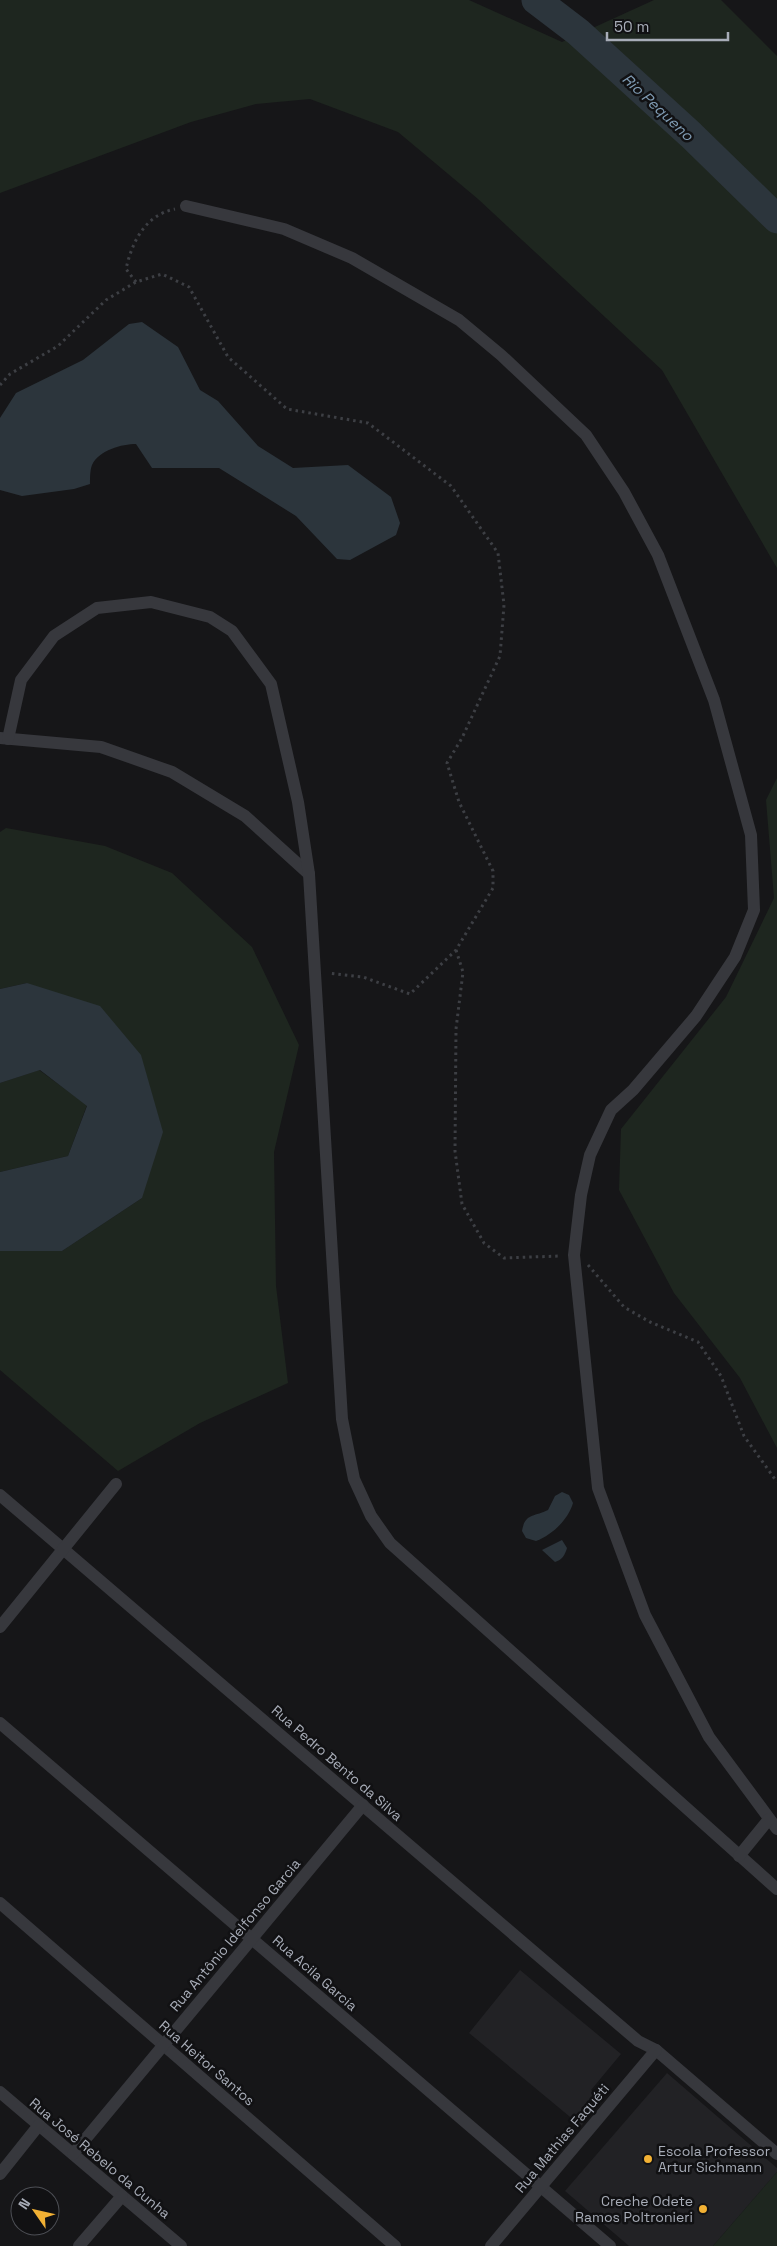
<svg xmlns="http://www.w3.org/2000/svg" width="777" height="2246" font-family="'Space Grotesk',sans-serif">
  <rect width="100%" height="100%" fill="#161618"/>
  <!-- built -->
  <g fill="#222225">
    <path d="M 520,1970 L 621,2054 L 591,2090 L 603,2100 L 581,2126 L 469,2033 Z"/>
    <path d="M 667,2073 L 777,2168 L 777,2172 L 713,2246 L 629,2246 L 565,2191 Z"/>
  </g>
  <!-- green -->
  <g fill="#1e261f">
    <path d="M 0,0 L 469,0 L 562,42 L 654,0 L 721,0 L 777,56 L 777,568 L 662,370 L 478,199 L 398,132 L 310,99 L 256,104 L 191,122 L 0,193 Z"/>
    <path d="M 777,778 L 777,1448 L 740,1378 L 674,1293 L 619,1190 L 621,1129 L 726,997 L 774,898 L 766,800 Z"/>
    <path d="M 6,828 L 105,846 L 172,873 L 252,947 L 299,1045 L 274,1152 L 276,1286 L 288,1383 L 200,1423 L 118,1471 L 0,1370 L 0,1251 L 62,1251 L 142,1198 L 27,983 L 0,989 L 0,832 Z"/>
    <path d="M 39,1070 L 87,1105 L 68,1156 L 0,1172 L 0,1083 Z"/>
    <path d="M 777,2172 L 777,2246 L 713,2246 Z"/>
  </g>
  <!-- water -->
  <g fill="#2c353c">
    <path d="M 142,322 L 178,347 L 200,390 L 218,401 L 258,446 L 293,468 L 348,465 L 391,497 L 400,523 L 396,535 L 350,560 L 337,559 L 296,516 L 219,468 L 152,468 L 136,444 C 122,444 99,450 92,465 C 90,470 90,478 90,484 L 74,489 L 22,496 L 0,490 L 0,418 L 16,393 L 83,360 L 129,324 Z"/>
    <path d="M 27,983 L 100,1006 L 141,1055 L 163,1132 L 142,1198 L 62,1251 L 0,1251 L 0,1172 L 68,1156 L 87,1106 L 40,1070 L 0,1083 L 0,989 Z"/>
    <path d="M 562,1492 L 569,1495 L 573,1503 C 568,1520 552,1535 536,1541 L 526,1538 L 522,1531 C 525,1513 534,1517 548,1510 L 555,1496 Z"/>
    <path d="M 562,1540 L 567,1548 C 565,1555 562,1560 555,1562 L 542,1550 Z"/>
  </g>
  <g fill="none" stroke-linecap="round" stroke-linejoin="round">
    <!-- river -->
    <path stroke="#2c353c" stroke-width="29" d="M 536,0 L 578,32 L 691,135 L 777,219"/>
    <!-- path -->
    <g stroke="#3d3f44" stroke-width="3" stroke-dasharray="2.5 4" stroke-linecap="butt">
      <path d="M 136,282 L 126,269 C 132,242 145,215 175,209"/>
      <path d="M 0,385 L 10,374 L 58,346 L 106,300 L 136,282 L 162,274 L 189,287 L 228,357 L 287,409 L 368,423 L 451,486 L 498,553 L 504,605 L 500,656 L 462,738 L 447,763 L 459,802 L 493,871 L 493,888 L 456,950 L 410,994 L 363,977 L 328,973"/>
      <path d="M 456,950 L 463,972 L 456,1029 L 455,1151 L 462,1204 L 484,1243 L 504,1258 L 560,1256"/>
      <path d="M 588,1265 L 624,1307 L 650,1322 L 698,1342 L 721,1376 L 744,1436 L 777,1482"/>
    </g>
    <!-- minor -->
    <g stroke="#37383d" stroke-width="12">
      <path d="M 186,206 L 284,229 L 352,258 L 459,320 L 501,355 L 586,435 L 624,492 L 658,555 L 714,700 L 751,835 L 754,910 L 735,957 L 696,1016 L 633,1090 L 611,1110 L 590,1155 L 581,1195 L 574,1255 L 598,1488 L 645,1615 L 709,1737 L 777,1829"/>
      <path d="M 0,738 L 101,747 L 172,772 L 245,816 L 309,874"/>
      <path d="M 8,739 L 21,680 L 54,636 L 97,608 L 151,602 L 210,617 L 232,631 L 271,684 L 298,802 L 309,874 L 342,1419 L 354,1479 L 371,1516 L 390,1543 L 777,1889"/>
      <path d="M 0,1495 L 638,2041 L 656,2050 L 777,2154"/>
      <path d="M 0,1627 L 116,1484"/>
      <path d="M 0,1723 L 610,2246"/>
      <path d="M 739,1856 L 769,1819"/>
      <path d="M 0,1903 L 395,2246"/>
      <path d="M 0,2092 L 181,2246"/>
      <path d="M 73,2154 L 363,1805"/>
      <path d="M 0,2174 L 39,2125"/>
      <path d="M 79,2246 L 122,2196"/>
      <path d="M 491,2246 L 656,2050"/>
    </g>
  </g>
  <!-- markers -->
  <g fill="#f2b134" stroke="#111113" stroke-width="2">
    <circle cx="648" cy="2159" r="5"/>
    <circle cx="703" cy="2209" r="5"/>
  </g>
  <g text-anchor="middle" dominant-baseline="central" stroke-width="5" stroke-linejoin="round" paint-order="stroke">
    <!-- street labels -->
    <g font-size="14" fill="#a8adb8" stroke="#111113">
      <text transform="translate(337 1763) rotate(41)">Rua Pedro Bento da Silva</text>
      <text transform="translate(235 1935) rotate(-50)">Rua Antônio Idelfonso Garcia</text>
      <text transform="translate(315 1973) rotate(41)">Rua Acila Garcia</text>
      <text transform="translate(207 2063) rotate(41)">Rua Heitor Santos</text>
      <text transform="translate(562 2138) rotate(-50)">Rua Mathias Faquéti</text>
      <text transform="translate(100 2158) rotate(40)">Rua José Rebelo da Cunha</text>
    </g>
    <!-- poi labels -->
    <g font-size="14" fill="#a8adb8" stroke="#111113" text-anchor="start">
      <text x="658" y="2151">Escola Professor<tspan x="658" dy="16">Artur Sichmann</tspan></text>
      <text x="693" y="2201" text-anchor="end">Creche Odete<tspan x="693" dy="16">Ramos Poltronieri</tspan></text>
    </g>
    <!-- water labels -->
    <g font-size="15" font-style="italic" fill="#7f9bb3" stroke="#111113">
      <text transform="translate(658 107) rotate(43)">Rio Pequeno</text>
    </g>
  </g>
  <!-- north arrow -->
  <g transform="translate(35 2211) rotate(304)"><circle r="24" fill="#111113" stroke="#4d4f55"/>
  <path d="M0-4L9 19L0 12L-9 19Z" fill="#f2b134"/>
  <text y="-8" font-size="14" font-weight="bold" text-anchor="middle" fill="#a8adb8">N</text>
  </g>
  <!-- scale -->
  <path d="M607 32v8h121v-8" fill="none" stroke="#a8adb8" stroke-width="2.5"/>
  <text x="614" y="32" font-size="15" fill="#a8adb8" stroke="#111113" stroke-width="4" paint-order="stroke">50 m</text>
</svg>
